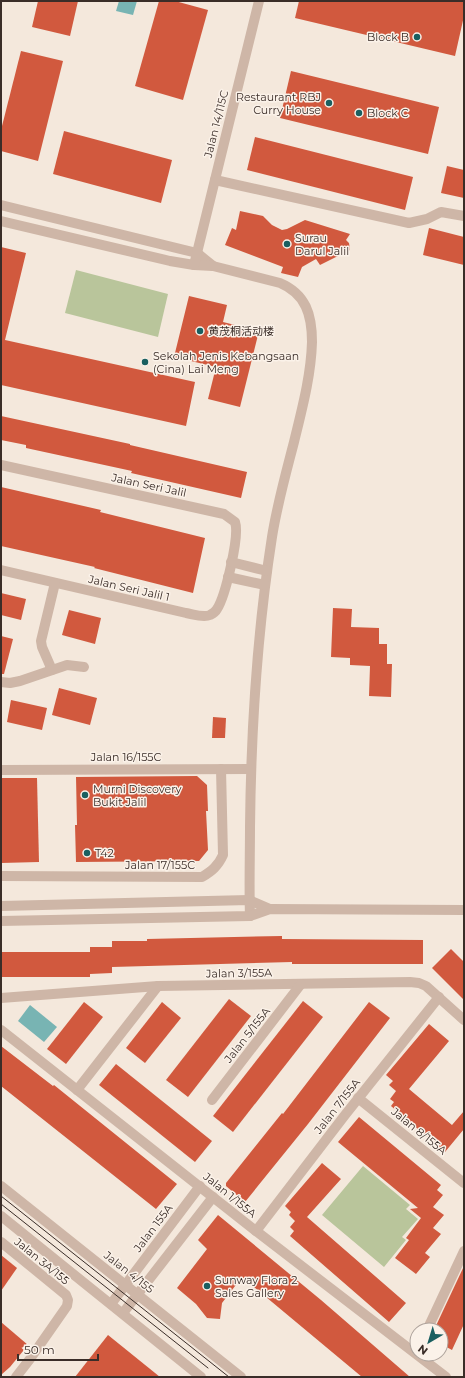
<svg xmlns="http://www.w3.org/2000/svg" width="465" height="1378" font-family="Montserrat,'Noto Sans SC',sans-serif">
  <rect width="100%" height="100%" fill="#f4e8dc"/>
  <!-- green -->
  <g fill="#b9c59b">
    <path d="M 76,270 L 168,294 L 158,337 L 65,313 Z"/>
    <path d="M 363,1166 L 410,1205 L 406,1209 L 418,1219 L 402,1237 L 406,1240 L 384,1267 L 322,1215 Z"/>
  </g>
  <!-- water -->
  <g fill="#78b4b3">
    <path d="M 119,1 L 137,1 L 133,15 L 116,11 Z"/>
    <path d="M 30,1005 L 57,1027 L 44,1042 L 18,1021 Z"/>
  </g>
  <!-- building -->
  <g fill="#d1593e">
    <path d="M 38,1 L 78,1 L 70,36 L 32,27 Z"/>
    <path d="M 159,1 L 175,1 L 208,10 L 183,100 L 135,86 Z"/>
    <path d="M 299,1 L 464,1 L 464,16 L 455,56 L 295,18 Z"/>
    <path d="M 21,51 L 63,61 L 38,161 L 1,151 L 1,130 Z"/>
    <path d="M 291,71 L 439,107 L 428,154 L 280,118 Z"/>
    <path d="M 64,131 L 172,160 L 161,203 L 53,174 Z"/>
    <path d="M 255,137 L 413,177 L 405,210 L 247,170 Z"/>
    <path d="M 447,166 L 464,170 L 464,198 L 441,193 Z"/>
    <path d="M 240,211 L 263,216 L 272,225 L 282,230 L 287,229 L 305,220 L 350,234 L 346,240 L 349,243 L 350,250 L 320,265 L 316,259 L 302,267 L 298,277 L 281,273 L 283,267 L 225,245 L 232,228 L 236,230 Z"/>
    <path d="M 429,228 L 464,237 L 464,265 L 423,255 Z"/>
    <path d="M 1,247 L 26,253 L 5,340 L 195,382 L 186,426 L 1,385 Z"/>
    <path d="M 189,296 L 227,305 L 223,322 L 259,331 L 240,407 L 208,399 L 216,367 L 174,357 Z"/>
    <path d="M 1,416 L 130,444 L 130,445 L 247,472 L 241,498 L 131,473 L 132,471 L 26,448 L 26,445 L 1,440 Z"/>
    <path d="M 1,487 L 101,510 L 100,512 L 205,538 L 193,593 L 94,568 L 95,567 L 1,546 Z"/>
    <path d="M 1,593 L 26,599 L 21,620 L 1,615 Z"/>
    <path d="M 333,608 L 352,609 L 351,627 L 379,628 L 379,644 L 387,644 L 387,664 L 392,664 L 391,697 L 369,696 L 370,666 L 350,665 L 350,658 L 331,657 Z"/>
    <path d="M 69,610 L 101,618 L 95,644 L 62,635 Z"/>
    <path d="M 1,636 L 13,639 L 4,674 L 1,674 Z"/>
    <path d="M 59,688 L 97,698 L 90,725 L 52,715 Z"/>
    <path d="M 11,700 L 47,708 L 42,730 L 7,722 Z"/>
    <path d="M 213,717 L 226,718 L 225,738 L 212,738 Z"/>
    <path d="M 197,776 L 207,785 L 208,811 L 206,811 L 208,850 L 199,861 L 76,862 L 75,825 L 77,825 L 76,777 Z"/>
    <path d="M 1,778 L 37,778 L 39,862 L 1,863 Z"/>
    <path d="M 282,936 L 282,939 L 423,940 L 423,964 L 292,964 L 292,962 L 112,967 L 112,973 L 90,974 L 90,977 L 1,977 L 1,952 L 90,952 L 90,947 L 112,947 L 112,941 L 147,941 L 147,939 Z"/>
    <path d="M 451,949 L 464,962 L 464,1000 L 432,968 Z"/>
    <path d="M 229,999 L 251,1016 L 188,1097 L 166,1080 Z"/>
    <path d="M 303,1001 L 323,1017 L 233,1132 L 213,1116 Z"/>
    <path d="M 84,1002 L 103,1017 L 66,1064 L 47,1049 Z"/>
    <path d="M 162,1002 L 181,1018 L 145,1063 L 126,1048 Z"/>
    <path d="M 369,1002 L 390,1018 L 308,1124 L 245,1202 L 226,1186 L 226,1183 L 282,1113 L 283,1114 Z"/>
    <path d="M 429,1024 L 449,1041 L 409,1089 L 452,1125 L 464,1111 L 464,1129 L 445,1152 L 391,1106 L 394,1102 L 390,1099 L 396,1091 L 389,1085 L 393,1081 L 386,1075 Z"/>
    <path d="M 1,1046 L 53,1086 L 54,1085 L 177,1184 L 156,1209 L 1,1086 Z"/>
    <path d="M 116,1064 L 212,1141 L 195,1162 L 99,1085 Z"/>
    <path d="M 359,1117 L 441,1185 L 437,1190 L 443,1195 L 433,1207 L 444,1215 L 433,1228 L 441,1234 L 425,1253 L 430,1257 L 416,1274 L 395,1258 L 409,1240 L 406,1238 L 421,1218 L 410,1209 L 418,1208 L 338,1142 Z"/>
    <path d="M 322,1163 L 341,1179 L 307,1217 L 406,1303 L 389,1322 L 290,1236 L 294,1231 L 290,1227 L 295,1221 L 289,1215 L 291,1212 L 285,1206 Z"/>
    <path d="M 218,1215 L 321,1300 L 410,1377 L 362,1377 L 242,1277 L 222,1303 L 220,1319 L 207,1318 L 196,1304 L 177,1288 L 207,1249 L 198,1240 Z"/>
    <path d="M 1,1255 L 17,1268 L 1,1291 Z"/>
    <path d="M 464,1266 L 464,1324 L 452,1350 L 441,1344 L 441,1330 L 434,1330 Z"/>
    <path d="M 1,1322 L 28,1345 L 10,1367 L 1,1375 Z"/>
    <path d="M 108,1335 L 160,1377 L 75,1377 Z"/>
  </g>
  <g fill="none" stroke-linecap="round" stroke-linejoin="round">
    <!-- minor -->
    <g stroke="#ceb6a7" stroke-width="10">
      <path d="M 215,180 L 409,223 L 427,219 L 441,212 L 464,216"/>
      <path d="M 1,205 L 197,253 L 213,266"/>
      <path d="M 1,221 L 170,261 L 194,265 L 213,266 L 280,283 C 306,294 312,315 312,342 C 311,376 302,409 294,442 C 286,473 277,505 272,537 C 257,633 251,730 250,827 C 250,857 249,886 250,916"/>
      <path d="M 194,265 L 259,1"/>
      <path d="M 1,465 L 224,514 L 235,522 C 240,536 225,597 217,609 C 216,611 212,614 210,615 C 203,618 193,614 186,613 L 1,570"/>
      <path d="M 231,562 L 267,571"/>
      <path d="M 228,577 L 265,585"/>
      <path d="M 52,670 L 42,647 L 41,641 L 55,583"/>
      <path d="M 1,682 L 10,683 L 20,681 L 67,665 L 84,667"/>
      <path d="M 1,770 L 251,769"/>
      <path d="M 1,876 L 202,877 C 212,871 218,866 223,855 L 221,769"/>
      <path d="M 1,906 L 249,900 L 270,909"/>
      <path d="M 1,921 L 250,916 L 270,909 L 464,910"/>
      <path d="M 1,998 L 158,986 L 410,982 L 419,983 L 426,986 L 464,1020"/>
      <path d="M 1,1030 L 256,1231 L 446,1377"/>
      <path d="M 77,1090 L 158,986"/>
      <path d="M 358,1098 L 464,1183"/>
      <path d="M 212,1100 L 301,984"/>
      <path d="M 1,1186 L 241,1377"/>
      <path d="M 1,1216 L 201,1377"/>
      <path d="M 256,1231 L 345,1115 L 439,997"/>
      <path d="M 1,1242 L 66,1295 L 68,1300 L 67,1306 L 30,1359 L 16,1377"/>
      <path d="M 111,1304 L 200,1186"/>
      <path d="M 123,1313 L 213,1197"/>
      <path d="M 427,1330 L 464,1251"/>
    </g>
    <!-- tram -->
    <g stroke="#3a2d28" stroke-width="1">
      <path d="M 1,1196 L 229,1377"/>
      <path d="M 1,1204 L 208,1368"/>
    </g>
  </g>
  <!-- markers -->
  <g fill="#195f60" stroke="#fbf2e9" stroke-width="1.5">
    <circle cx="417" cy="37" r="4"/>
    <circle cx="329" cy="103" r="4"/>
    <circle cx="359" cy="113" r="4"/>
    <circle cx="287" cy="244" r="4"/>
    <circle cx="200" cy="331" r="4"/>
    <circle cx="145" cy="362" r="4"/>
    <circle cx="85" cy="795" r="4"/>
    <circle cx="87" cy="853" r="4"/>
    <circle cx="207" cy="1286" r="4"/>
  </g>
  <g text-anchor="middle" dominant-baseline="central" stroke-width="3" stroke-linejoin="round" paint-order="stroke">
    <!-- poi labels -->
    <g font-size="11" fill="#3a2d28" stroke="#fbf2e9" text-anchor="start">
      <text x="409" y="37" text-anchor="end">Block B</text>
      <text x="321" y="97" text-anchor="end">Restaurant RBJ<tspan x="321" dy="13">Curry House</tspan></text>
      <text x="367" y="113">Block C</text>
      <text x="295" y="238">Surau<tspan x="295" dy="13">Darul Jalil</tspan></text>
      <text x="208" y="331">黄茂桐活动楼</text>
      <text x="153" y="356">Sekolah Jenis Kebangsaan<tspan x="153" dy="13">(Cina) Lai Meng</tspan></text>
      <text x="93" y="789">Murni Discovery<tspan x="93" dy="13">Bukit Jalil</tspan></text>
      <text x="95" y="853">T42</text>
      <text x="215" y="1280">Sunway Flora 2<tspan x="215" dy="13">Sales Gallery</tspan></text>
    </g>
    <!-- street labels -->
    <g font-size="11" fill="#3a2d28" stroke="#fbf2e9">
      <text transform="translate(216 124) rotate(-76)">Jalan 14/115C</text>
      <text transform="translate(149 485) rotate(12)">Jalan Seri Jalil</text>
      <text transform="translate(129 588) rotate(13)">Jalan Seri Jalil 1</text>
      <text x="126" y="757">Jalan 16/155C</text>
      <text x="160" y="865">Jalan 17/155C</text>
      <text transform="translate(239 973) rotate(-1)">Jalan 3/155A</text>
      <text transform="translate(247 1035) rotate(-52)">Jalan 5/155A</text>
      <text transform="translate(337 1106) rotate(-52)">Jalan 7/155A</text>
      <text transform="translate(419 1131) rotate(39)">Jalan 8/155A</text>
      <text transform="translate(230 1195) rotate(39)">Jalan 1/155A</text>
      <text transform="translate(153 1228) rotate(-53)">Jalan 155A</text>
      <text transform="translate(42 1261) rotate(39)">Jalan 3A/155</text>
      <text transform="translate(129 1272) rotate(38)">Jalan 4/155</text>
    </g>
  </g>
  <!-- border -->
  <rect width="465" height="1378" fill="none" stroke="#3a2d28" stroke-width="4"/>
  <!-- north arrow -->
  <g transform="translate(429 1342) rotate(218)"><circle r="19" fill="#fbf2e9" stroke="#aea39c"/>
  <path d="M0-3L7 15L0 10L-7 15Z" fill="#195f60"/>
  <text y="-6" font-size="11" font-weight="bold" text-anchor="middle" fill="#3a2d28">N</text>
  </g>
  <!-- scale -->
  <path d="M18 1354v6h80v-6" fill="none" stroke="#3a2d28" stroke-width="2"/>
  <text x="24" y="1354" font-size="12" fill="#3a2d28" stroke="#fbf2e9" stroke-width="3" paint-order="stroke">50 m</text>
</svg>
